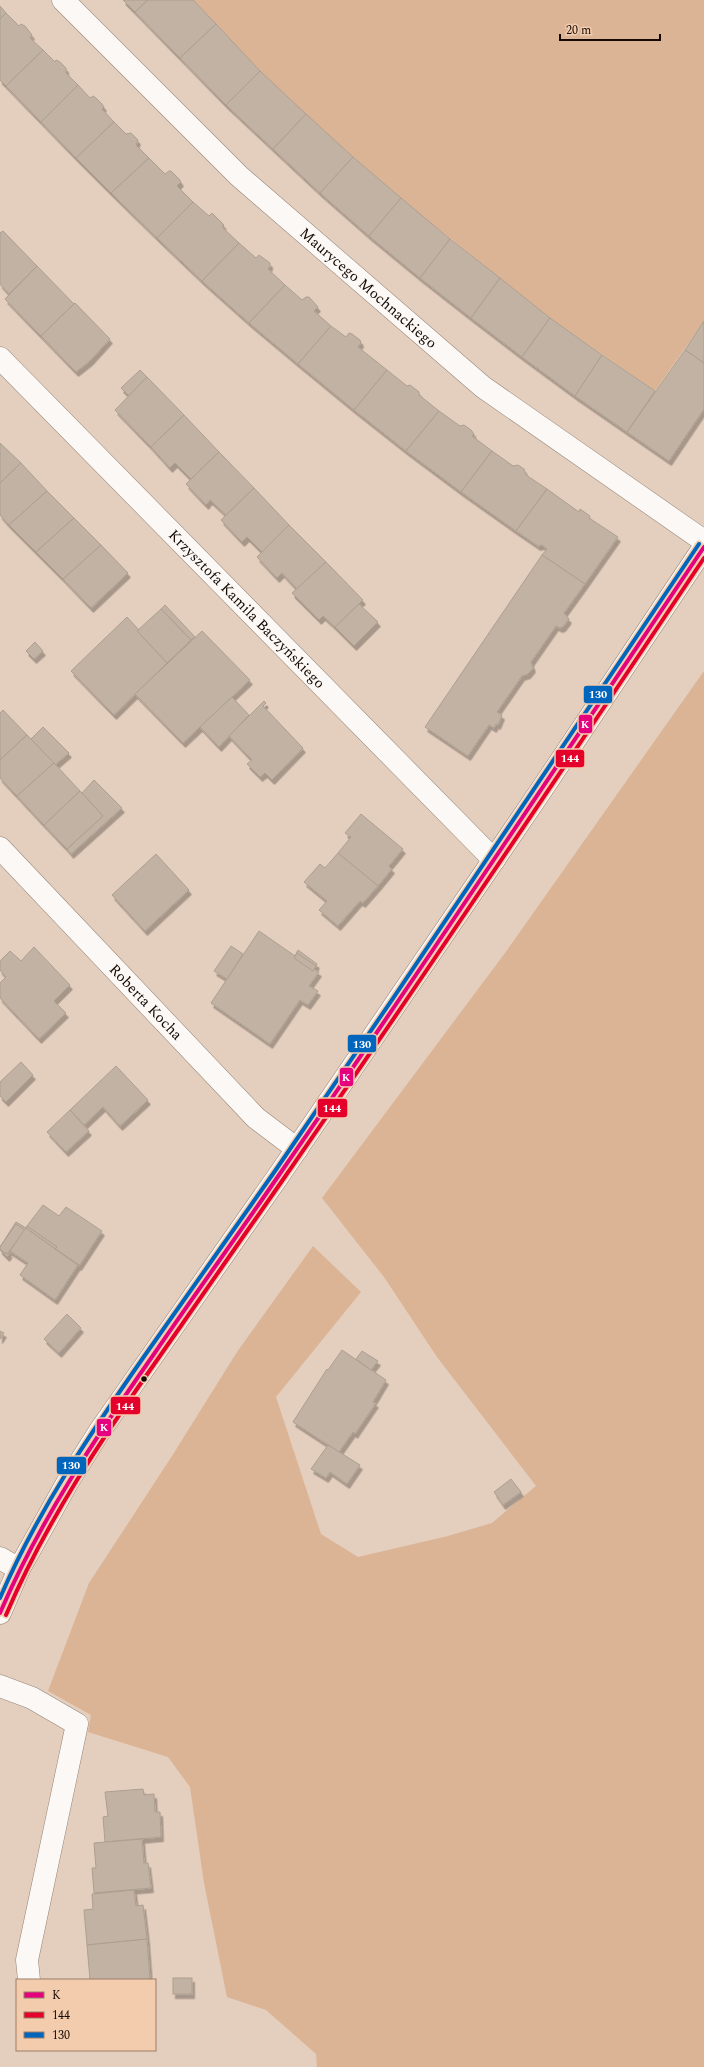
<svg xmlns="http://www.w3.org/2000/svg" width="704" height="2067" font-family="Spectral,serif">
  <defs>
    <filter id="shadow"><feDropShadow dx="2.5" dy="4.5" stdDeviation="0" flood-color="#0004"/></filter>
  </defs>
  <rect width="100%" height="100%" fill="#e4cebd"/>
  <!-- green -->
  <g fill="#dbb495">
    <path d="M 193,0 L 704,0 L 704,321 L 655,391 L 550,318 L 401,199 L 306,115 L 260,71 Z"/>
    <path d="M 704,671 L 704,2067 L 317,2067 L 316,2054 L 266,2010 L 227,1997 L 204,1883 L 190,1787 L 168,1757 L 88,1732 L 91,1715 L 48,1691 L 89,1583 L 172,1456 L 237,1352 L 313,1246 L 361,1292 L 276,1397 L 321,1534 L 358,1557 L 448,1536 L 492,1523 L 536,1486 L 437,1357 L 384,1277 L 322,1198 L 505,953 Z"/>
  </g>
  <!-- building -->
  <g fill="#c1b2a4" stroke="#ad9f90" filter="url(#shadow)">
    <path d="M 123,0 L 148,0 L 135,12 Z"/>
    <path d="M 148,0 L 193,0 L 216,24 L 180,58 L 135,12 Z"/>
    <path d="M 0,6 L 6,13 L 0,19 Z"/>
    <path d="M 6,13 L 19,26 L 21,24 L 25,26 L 32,35 L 30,38 L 43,50 L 6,86 L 0,80 L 0,19 Z"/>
    <path d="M 216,24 L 260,71 L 226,105 L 180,58 Z"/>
    <path d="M 43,50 L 55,62 L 56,60 L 60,62 L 66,68 L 66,73 L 78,85 L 41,122 L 6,86 Z"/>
    <path d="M 260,71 L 306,114 L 273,149 L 226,105 Z"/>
    <path d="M 78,85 L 90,98 L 93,96 L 96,98 L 102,104 L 104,107 L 102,109 L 114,122 L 76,158 L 41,122 Z"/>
    <path d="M 306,114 L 353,157 L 320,193 L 273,149 Z"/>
    <path d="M 114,122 L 126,134 L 131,133 L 138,140 L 136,145 L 149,158 L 111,193 L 76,158 Z"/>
    <path d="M 353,157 L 401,198 L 369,236 L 320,193 Z"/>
    <path d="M 149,158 L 165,174 L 169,171 L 171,171 L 179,179 L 181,182 L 177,186 L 193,202 L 157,238 L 111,193 Z"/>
    <path d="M 401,198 L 450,239 L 420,278 L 369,236 Z"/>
    <path d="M 193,202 L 209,216 L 212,213 L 224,225 L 222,227 L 239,243 L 202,281 L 157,238 Z"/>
    <path d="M 3,231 L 37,266 L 9,294 L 0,284 L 0,233 Z"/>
    <path d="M 450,239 L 500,278 L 471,318 L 420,278 Z"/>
    <path d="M 239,243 L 256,258 L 259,255 L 270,263 L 270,266 L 268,269 L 285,285 L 249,323 L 202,281 Z"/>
    <path d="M 37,266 L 74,304 L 41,336 L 5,299 Z"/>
    <path d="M 500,278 L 550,318 L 522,357 L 471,318 Z"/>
    <path d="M 285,285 L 302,300 L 306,297 L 309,297 L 318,307 L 314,311 L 331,326 L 298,364 L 249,323 Z"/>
    <path d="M 75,303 L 110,339 L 90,361 L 76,372 L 41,336 Z"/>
    <path d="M 550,318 L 602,355 L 575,396 L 522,357 Z"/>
    <path d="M 704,321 L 704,363 L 685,350 Z"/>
    <path d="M 331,326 L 346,337 L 349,333 L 352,334 L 360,340 L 361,343 L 358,347 L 387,370 L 354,410 L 298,364 Z"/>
    <path d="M 685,350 L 704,363 L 704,409 L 669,461 L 627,432 Z"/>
    <path d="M 602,355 L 655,391 L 627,432 L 575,396 Z"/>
    <path d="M 140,370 L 147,377 L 129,396 L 121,388 Z"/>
    <path d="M 387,370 L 407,386 L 410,385 L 419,392 L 419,395 L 439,411 L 406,451 L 354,410 Z"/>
    <path d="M 147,377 L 184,415 L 151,447 L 115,410 Z"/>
    <path d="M 439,411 L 460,426 L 464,425 L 471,430 L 474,434 L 472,436 L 492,451 L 461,492 L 406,451 Z"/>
    <path d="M 184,415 L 219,452 L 191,479 L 175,463 L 170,468 L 151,447 Z"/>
    <path d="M 0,443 L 21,463 L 0,483 Z"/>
    <path d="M 492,451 L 513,466 L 518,465 L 524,469 L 526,475 L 547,489 L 516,531 L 461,492 Z"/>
    <path d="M 219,452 L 254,488 L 226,515 L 210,500 L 206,505 L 186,484 Z"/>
    <path d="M 21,463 L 47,491 L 9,525 L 0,515 L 0,483 Z"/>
    <path d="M 254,488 L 289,525 L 262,552 L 247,537 L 242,542 L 221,520 Z"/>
    <path d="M 547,489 L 579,512 L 580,509 L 587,514 L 590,516 L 589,518 L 618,537 L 585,584 L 542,555 L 547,549 L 542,545 L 538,546 L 516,531 Z"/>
    <path d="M 47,491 L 74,518 L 36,552 L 9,525 Z"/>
    <path d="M 74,518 L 101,545 L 63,579 L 36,552 Z"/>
    <path d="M 289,525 L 326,562 L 297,589 L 282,573 L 277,578 L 257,557 Z"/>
    <path d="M 101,545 L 128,573 L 91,608 L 63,579 Z"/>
    <path d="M 542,555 L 585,584 L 564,613 L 569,619 L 563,627 L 560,628 L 556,626 L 531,662 L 533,668 L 528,674 L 522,676 L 497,712 L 502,715 L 498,725 L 496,724 L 494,728 L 489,725 L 468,756 L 425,727 Z"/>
    <path d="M 326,562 L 363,600 L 335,627 L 323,616 L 319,620 L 292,593 Z"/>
    <path d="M 359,604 L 378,622 L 354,646 L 335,627 Z"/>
    <path d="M 165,605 L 195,637 L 191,640 L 161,609 Z"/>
    <path d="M 161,609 L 191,640 L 167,663 L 137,631 Z"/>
    <path d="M 127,617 L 139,630 L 137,631 L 167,663 L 114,715 L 71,671 Z"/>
    <path d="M 202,631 L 250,680 L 183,743 L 135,694 Z"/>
    <path d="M 35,642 L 43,651 L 34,659 L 26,651 Z"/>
    <path d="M 232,697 L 249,715 L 219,747 L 200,727 Z"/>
    <path d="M 264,701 L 266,703 L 263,706 L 303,748 L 272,780 L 265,773 L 260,777 L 247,764 L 252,760 L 229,736 Z"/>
    <path d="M 3,710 L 27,735 L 0,760 L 0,713 Z"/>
    <path d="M 43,727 L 69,753 L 55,765 L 31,739 Z"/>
    <path d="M 27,735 L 54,763 L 17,796 L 0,778 L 0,760 Z"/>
    <path d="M 54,763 L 80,791 L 44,825 L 17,796 Z"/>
    <path d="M 94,780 L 122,808 L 71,854 L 67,849 L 103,816 L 82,793 Z"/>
    <path d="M 80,791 L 103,816 L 67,849 L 44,825 Z"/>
    <path d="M 361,814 L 403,849 L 389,866 L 392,869 L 378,886 L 338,853 L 351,837 L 345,833 Z"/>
    <path d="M 338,853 L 378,886 L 363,903 L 360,901 L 338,926 L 319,910 L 327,901 L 304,882 L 320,864 L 325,868 Z"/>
    <path d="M 156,854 L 189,890 L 145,931 L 112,895 Z"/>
    <path d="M 259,931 L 295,956 L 298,950 L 317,964 L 314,969 L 319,972 L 309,986 L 318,991 L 308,1005 L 300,1000 L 270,1044 L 211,1003 Z"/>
    <path d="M 231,946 L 243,954 L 227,979 L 214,971 Z"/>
    <path d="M 34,947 L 70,985 L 54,1001 L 66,1013 L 39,1039 L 0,998 L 0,983 L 6,977 L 0,970 L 0,961 L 10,951 L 21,961 Z"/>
    <path d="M 297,953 L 316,966 L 313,971 L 294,958 Z"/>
    <path d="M 21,1062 L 33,1075 L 6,1102 L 0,1096 L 0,1082 Z"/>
    <path d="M 116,1066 L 148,1100 L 120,1126 L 103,1107 L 84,1125 L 70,1110 Z"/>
    <path d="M 70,1110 L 89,1131 L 66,1152 L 47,1132 Z"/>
    <path d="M 43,1205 L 59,1216 L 66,1207 L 102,1231 L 79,1266 L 55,1249 L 57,1247 L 27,1226 Z"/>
    <path d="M 16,1222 L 26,1228 L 25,1230 L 16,1224 L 0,1247 Z"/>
    <path d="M 16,1224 L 25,1230 L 7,1254 L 0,1250 L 0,1247 Z"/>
    <path d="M 27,1226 L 26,1228 L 78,1265 L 55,1300 L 20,1275 L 28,1263 L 10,1251 Z"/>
    <path d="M 27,1226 L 57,1247 L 55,1249 L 79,1265 L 78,1265 L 26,1228 Z"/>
    <path d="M 0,1250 L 7,1254 L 10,1253 L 7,1257 Z"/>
    <path d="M 67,1314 L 81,1328 L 59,1353 L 44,1339 Z"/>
    <path d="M 0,1331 L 4,1333 L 0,1339 Z"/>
    <path d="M 342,1350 L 386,1380 L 373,1402 L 376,1403 L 355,1434 L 353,1432 L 339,1452 L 293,1422 L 327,1369 L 328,1370 Z"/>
    <path d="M 362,1351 L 378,1361 L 371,1370 L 356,1359 Z"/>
    <path d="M 328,1445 L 360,1465 L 347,1484 L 330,1472 L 326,1478 L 311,1469 Z"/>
    <path d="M 511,1479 L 521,1492 L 503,1505 L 494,1492 Z"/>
    <path d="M 143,1789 L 144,1795 L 154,1794 L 155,1812 L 160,1812 L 161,1837 L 105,1842 L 103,1817 L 108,1816 L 105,1792 Z"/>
    <path d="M 142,1839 L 144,1863 L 148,1863 L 151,1888 L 94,1893 L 92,1868 L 96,1868 L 94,1843 Z"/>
    <path d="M 134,1890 L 136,1906 L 143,1905 L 147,1939 L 87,1945 L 84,1910 L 93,1909 L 92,1894 Z"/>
    <path d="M 147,1939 L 150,1980 L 90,1980 L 87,1945 Z"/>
    <rect x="173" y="1978" width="19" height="16"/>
  </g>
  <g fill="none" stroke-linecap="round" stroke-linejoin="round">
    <!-- street casing -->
    <g stroke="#968679" stroke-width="23">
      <g id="street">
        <path id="s1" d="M 63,0 L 239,176 L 483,387 L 704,541"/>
        <path id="s2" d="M 0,358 L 494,860"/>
        <path id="s3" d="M 0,848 L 256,1118 L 297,1149"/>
        <path d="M 0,1558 L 19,1569"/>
        <path d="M 0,1686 L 32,1698 L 77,1724 L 27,1960 L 29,1980"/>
      </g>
    </g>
    <!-- secondary casing -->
    <g stroke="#968679" stroke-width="23">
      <path id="secondary" d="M 0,1613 L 19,1569 L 67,1483 L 99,1432 L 279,1175 L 540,792 L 704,547"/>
    </g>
    <!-- street -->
    <use href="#street" stroke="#fbf8f5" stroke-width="22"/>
    <!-- secondary -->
    <use href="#secondary" stroke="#fbf8f5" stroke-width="22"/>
    <!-- bus-1 casing -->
    <g stroke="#f3ccae" stroke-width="7">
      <path id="bus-1" d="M 0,1613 C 40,1520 96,1437 154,1354 C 195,1294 238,1235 279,1175 C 423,967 563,757 704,547"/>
    </g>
    <!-- bus-2 casing -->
    <g stroke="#f3ccae" stroke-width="7">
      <path id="bus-2" d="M 6,1615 C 46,1521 103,1437 162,1353 C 202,1296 242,1238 282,1181 C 425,975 565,766 704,558"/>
    </g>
    <!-- bus-3 casing -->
    <g stroke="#f3ccae" stroke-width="7">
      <path id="bus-3" d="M 0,1598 C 37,1512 90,1434 143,1358 C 187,1296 231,1233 275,1171 C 418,963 559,753 699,544"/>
    </g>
    <!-- bus-1 -->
    <use href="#bus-1" stroke="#e5007d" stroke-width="4"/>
    <!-- bus-2 -->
    <use href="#bus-2" stroke="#e4002b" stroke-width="4"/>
    <!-- bus-3 -->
    <use href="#bus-3" stroke="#0065bd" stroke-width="4"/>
  </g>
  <!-- markers -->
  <circle fill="#140801" stroke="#f3ccae" stroke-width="1.5" cx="144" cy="1379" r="3.5"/>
  <g text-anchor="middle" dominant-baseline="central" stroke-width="3.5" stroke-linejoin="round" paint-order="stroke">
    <!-- street labels -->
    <g font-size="15" fill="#140801" stroke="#f3ccae">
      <text stroke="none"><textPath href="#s1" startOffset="420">Maurycego Mochnackiego</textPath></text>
      <text stroke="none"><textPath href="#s2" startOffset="352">Krzysztofa Kamila Baczyńskiego</textPath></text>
      <text stroke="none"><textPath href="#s3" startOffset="212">Roberta Kocha</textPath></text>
    </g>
  </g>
  <g stroke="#f3ccae" stroke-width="1.5">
    <rect x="583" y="685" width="30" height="19" rx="4" fill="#0065bd"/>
    <rect x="578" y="714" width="15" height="20" rx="4" fill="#e5007d"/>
    <rect x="555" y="749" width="30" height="19" rx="4" fill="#e4002b"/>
    <rect x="347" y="1034" width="30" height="19" rx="4" fill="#0065bd"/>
    <rect x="339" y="1067" width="15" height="20" rx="4" fill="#e5007d"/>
    <rect x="317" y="1098" width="31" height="20" rx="4" fill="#e4002b"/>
    <rect x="110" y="1396" width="31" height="19" rx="4" fill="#e4002b"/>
    <rect x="96" y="1418" width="16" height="19" rx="4" fill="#e5007d"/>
    <rect x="56" y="1456" width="31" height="19" rx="4" fill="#0065bd"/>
  </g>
  <g font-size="11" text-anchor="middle" font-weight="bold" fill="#fff">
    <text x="598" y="698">130</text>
    <text x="585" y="728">K</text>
    <text x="570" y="762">144</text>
    <text x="362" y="1048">130</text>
    <text x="346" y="1081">K</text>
    <text x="332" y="1112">144</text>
    <text x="125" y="1410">144</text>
    <text x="104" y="1431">K</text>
    <text x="71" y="1469">130</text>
  </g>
  <!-- legend -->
  <rect x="16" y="1979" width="140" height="72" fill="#f3ccae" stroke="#9a7e69"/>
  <rect x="24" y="1992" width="20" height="6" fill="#e5007d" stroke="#9a7e69"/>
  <text x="52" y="1999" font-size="12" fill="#140801">K</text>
  <rect x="24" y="2012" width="20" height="6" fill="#e4002b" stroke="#9a7e69"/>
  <text x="52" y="2019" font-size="12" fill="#140801">144</text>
  <rect x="24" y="2032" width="20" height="6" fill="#0065bd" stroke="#9a7e69"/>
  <text x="52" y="2039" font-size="12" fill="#140801">130</text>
  <!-- scale -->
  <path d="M560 34v6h100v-6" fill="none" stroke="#140801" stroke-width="2"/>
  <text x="566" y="34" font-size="12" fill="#140801" stroke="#f3ccae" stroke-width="3" paint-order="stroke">20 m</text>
</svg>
